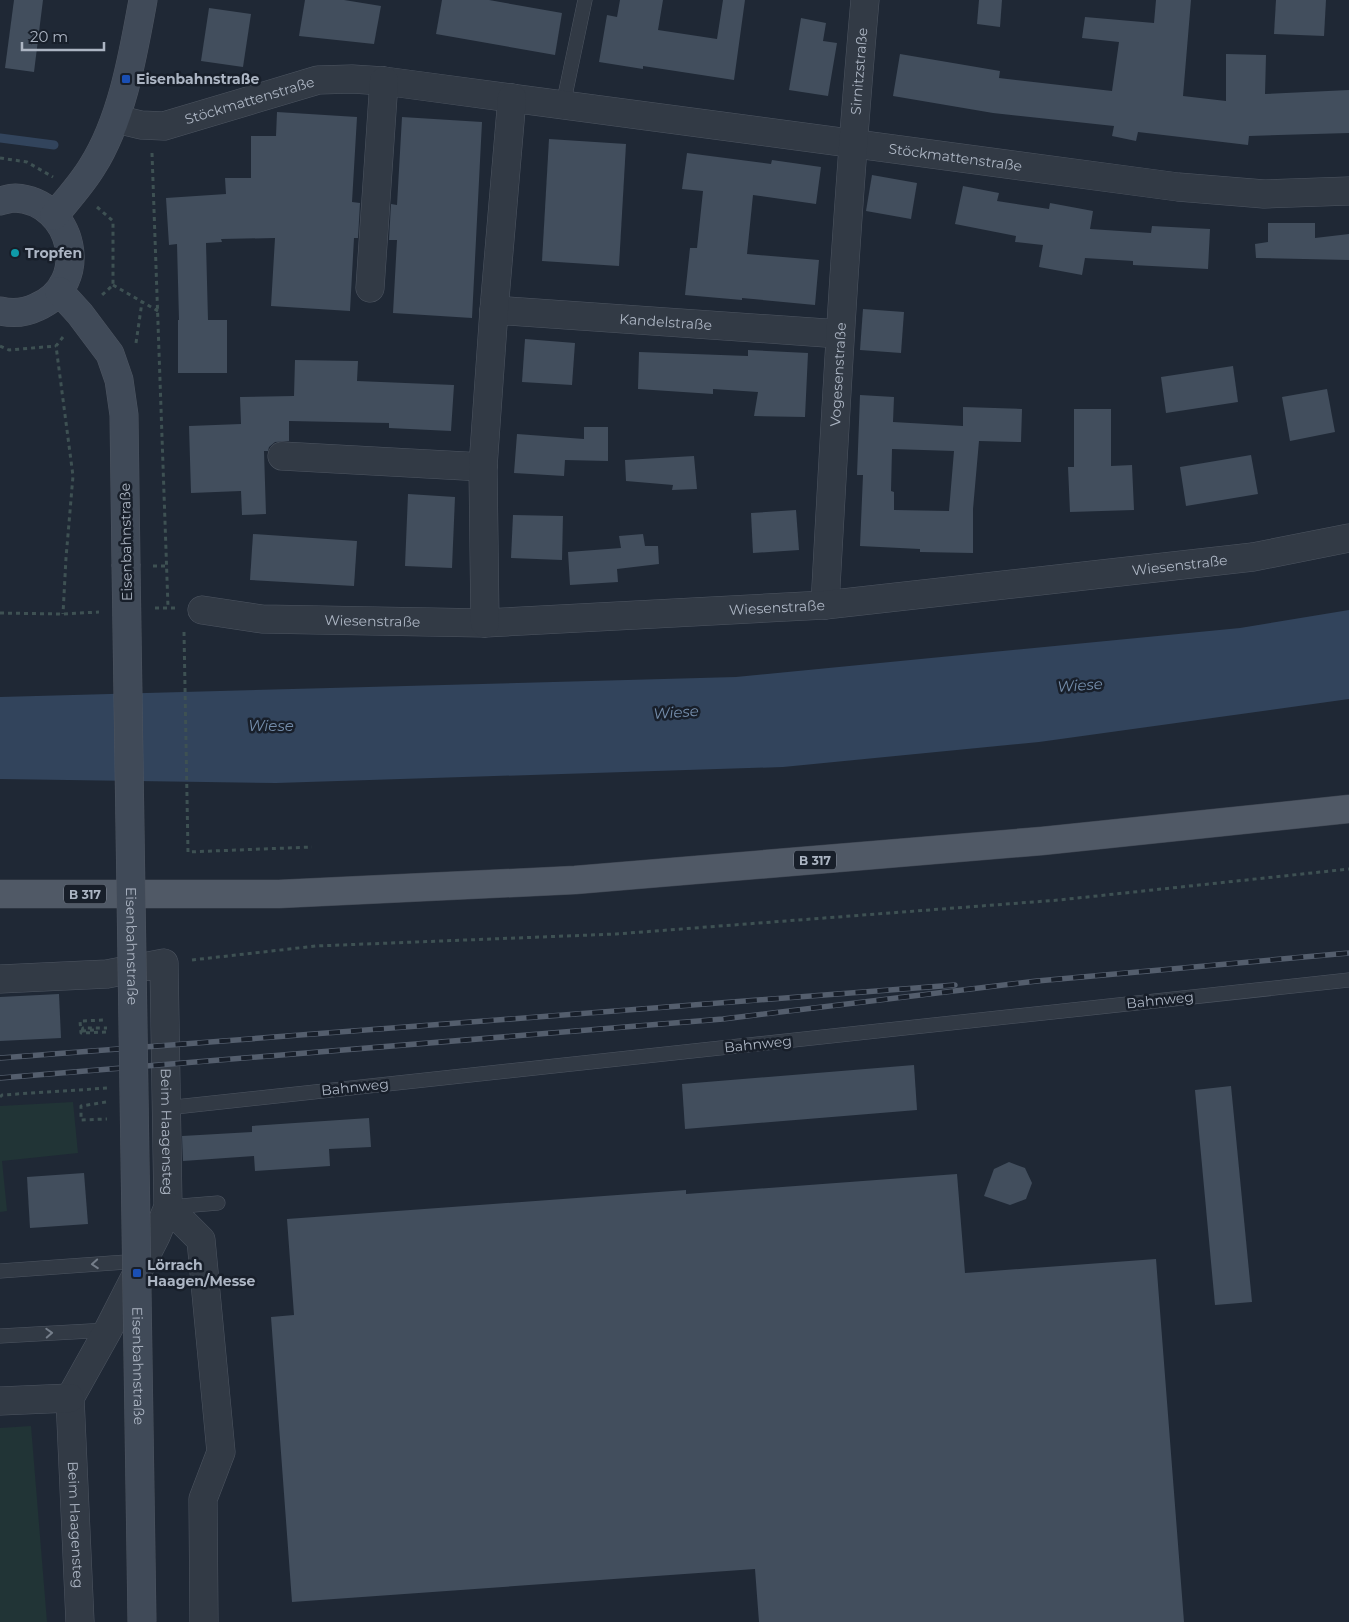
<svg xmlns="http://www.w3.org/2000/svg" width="1349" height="1622" font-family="Montserrat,sans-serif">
  <rect width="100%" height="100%" fill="#1f2835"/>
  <!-- green -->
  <g fill="#213436">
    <path d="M 73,1102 L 78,1153 L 2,1161 L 7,1211 L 0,1212 L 0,1106 Z"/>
    <path d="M 31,1426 L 47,1622 L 0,1622 L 0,1428 Z"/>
  </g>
  <!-- water -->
  <path fill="#32445c" d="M 1349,610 L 1349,699 L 1039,742 L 783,767 L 276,783 L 0,779 L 0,697 L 736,677 L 1240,628 Z"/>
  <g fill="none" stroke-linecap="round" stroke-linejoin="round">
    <!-- stream -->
    <path stroke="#32445c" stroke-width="9" d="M 0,138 L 54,145"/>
  </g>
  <!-- building -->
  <g fill="#424e5d" fill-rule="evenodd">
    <path d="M 14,0 L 43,0 L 34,72 L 5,68 Z"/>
    <path d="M 305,0 L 344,0 L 381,6 L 374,44 L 299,36 Z"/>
    <path d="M 442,0 L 489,0 L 562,13 L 555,55 L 436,34 Z"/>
    <path d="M 620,0 L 663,0 L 658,30 L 717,39 L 723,0 L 745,0 L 734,80 L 643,66 L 643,69 L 599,62 L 607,15 L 617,17 Z"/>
    <path d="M 979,0 L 1002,0 L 1000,27 L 977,24 Z"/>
    <path d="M 1156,0 L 1191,0 L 1183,96 L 1226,101 L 1226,54 L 1266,55 L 1265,94 L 1349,90 L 1349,133 L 1249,136 L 1248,145 L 1138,132 L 1136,141 L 1112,136 L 1114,126 L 993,113 L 893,96 L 900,54 L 1000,71 L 999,78 L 1112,91 L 1119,42 L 1082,38 L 1085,17 L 1154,23 Z"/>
    <path d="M 1276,0 L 1326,0 L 1324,36 L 1274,34 Z"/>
    <path d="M 209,8 L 251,14 L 243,67 L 201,61 Z"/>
    <path d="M 801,18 L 826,23 L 823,41 L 837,43 L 828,96 L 789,90 Z"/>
    <path d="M 277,112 L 357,117 L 352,202 L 360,203 L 358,238 L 354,238 L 350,311 L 271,306 L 275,238 L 221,239 L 222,242 L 206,243 L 208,320 L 227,320 L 227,373 L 178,373 L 178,320 L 179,320 L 177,244 L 169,245 L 166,198 L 226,194 L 225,178 L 251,178 L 251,136 L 276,136 Z"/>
    <path d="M 402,117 L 482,122 L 472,318 L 393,313 L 397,240 L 389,240 L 391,204 L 397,205 Z"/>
    <path d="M 549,139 L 626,144 L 619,266 L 542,261 Z"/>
    <path d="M 687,153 L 771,164 L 772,160 L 821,167 L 816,204 L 753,195 L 747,254 L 819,260 L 815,305 L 742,298 L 742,300 L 685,295 L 690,248 L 697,248 L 703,191 L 682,189 Z"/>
    <path d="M 872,175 L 917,183 L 911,219 L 866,211 Z"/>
    <path d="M 963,186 L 999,193 L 997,201 L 1049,209 L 1050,203 L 1093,211 L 1090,229 L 1151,233 L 1152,226 L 1210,229 L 1208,269 L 1133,265 L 1133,261 L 1085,258 L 1082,275 L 1039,267 L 1043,245 L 1015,242 L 1016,236 L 955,224 Z"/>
    <path d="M 1268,223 L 1315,223 L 1315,238 L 1349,234 L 1349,260 L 1256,258 L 1255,244 L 1268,242 Z"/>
    <path d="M 863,309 L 904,312 L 901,353 L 860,350 Z"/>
    <path d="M 525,339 L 575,343 L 572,385 L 522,382 Z"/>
    <path d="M 748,350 L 808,353 L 805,417 L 754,416 L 758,392 L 713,389 L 713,394 L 638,389 L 639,352 L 748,356 Z"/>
    <path d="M 295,360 L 358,361 L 357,381 L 454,385 L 451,431 L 389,428 L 389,423 L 289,421 L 289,441 L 275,442 L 269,447 L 268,451 L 264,451 L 266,514 L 242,515 L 241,491 L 191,493 L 189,426 L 241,424 L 240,397 L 294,396 Z"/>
    <path d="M 1233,366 L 1238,402 L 1166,413 L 1161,377 Z"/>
    <path d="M 1327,389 L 1335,432 L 1290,441 L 1282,397 Z"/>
    <path d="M 860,395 L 894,397 L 893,422 L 963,426 L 963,407 L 1022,409 L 1021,442 L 979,441 L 973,509 L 973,553 L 920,552 L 920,549 L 860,546 L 863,475 L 857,475 ZM 892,449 L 954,451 L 949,511 L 894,510 L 894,492 L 891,491 Z"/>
    <path d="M 1074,409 L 1111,409 L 1111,466 L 1132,465 L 1134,510 L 1070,512 L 1068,467 L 1074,467 Z"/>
    <path d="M 584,427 L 608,427 L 608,461 L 565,460 L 564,476 L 514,473 L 517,434 L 584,439 Z"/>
    <path d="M 1251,455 L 1258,494 L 1186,506 L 1180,467 Z"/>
    <path d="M 694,456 L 697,489 L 672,490 L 673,485 L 626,481 L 625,460 Z"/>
    <path d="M 408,494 L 455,497 L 452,568 L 405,566 Z"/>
    <path d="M 796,510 L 799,550 L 753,553 L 751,513 Z"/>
    <path d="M 513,515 L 563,516 L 562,560 L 511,558 Z"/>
    <path d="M 253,534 L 357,541 L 354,586 L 250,580 Z"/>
    <path d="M 643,534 L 645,546 L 658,546 L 659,564 L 617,569 L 618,582 L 570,585 L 568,552 L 621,548 L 619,536 Z"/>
    <path d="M 59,994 L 61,1038 L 0,1041 L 0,997 Z"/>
    <path d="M 914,1065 L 917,1110 L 685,1129 L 682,1084 Z"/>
    <path d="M 1231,1086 L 1252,1302 L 1215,1305 L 1195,1090 Z"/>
    <path d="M 369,1118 L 371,1147 L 329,1149 L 330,1166 L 255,1171 L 254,1156 L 183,1161 L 182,1136 L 252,1132 L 252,1126 Z"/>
    <path d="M 1009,1162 L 1025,1168 L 1032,1183 L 1026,1199 L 1010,1205 L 984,1196 L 994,1169 Z"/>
    <path d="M 84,1173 L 88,1224 L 30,1228 L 27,1177 Z"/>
    <path d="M 957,1174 L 965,1273 L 1156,1259 L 1184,1622 L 759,1622 L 755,1569 L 292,1602 L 271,1317 L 294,1315 L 287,1219 L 686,1190 L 686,1194 Z"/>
  </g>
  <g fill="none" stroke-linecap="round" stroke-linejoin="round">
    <!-- lane casing -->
    <g stroke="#4d5561" stroke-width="15">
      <g id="lane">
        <path d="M 563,105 L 585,0"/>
        <path d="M 166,1108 L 1349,980"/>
        <path d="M 169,1207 L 218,1203"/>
        <path d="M 0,1271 L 140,1261"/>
        <path d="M 0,1336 L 108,1330"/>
      </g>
    </g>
    <!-- street casing -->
    <g stroke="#4d5561" stroke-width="29">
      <g id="street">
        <path id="s1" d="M 116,119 L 141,125 L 164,126 L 318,80 L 352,79 L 384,81 L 1178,187 L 1264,194 L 1349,191"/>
        <path d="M 370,288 L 384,81"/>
        <path id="s2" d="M 494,310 L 840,334"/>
        <path d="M 282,456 L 483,467"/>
        <path id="s3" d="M 825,605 C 836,403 847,202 865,0"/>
        <path id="s4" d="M 202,610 L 262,619 L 485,623 L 825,605 L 1253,557 L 1349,538"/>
        <path d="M 485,623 L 483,467 L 494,310 L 512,98"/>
        <path id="s5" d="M 0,979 L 107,974 L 164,963 L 168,1207 L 156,1236 L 108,1330 L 70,1398 L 80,1622"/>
        <path d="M 168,1207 L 201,1240 L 221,1452 L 203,1499 L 204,1622"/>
        <path d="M 0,1401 L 70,1398"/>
      </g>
    </g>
    <!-- secondary casing -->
    <g stroke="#4d5561" stroke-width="29">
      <g id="secondary">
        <path d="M 0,201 C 5,200 10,198 15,198 C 74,201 92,284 37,307 C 25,313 13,314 0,311"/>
        <path d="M 54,216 C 67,200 81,185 92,167 C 122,120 133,55 143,0"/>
        <path d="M 59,291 L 80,314 L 110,354 L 119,380 L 124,415 L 126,564"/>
      </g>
    </g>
    <!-- primary casing -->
    <g stroke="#3c434f" stroke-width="29">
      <path id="primary" d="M 0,894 L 279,894 L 575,880 L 1042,841 L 1349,809"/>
    </g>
    <!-- path -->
    <g stroke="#3e5153" stroke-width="3" stroke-dasharray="4 4" stroke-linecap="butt">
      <path d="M 152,153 L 168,607"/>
      <path d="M 0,158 L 27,162 L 53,177"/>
      <path d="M 97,207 L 113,221 L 113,285 L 101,296"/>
      <path d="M 113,285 L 158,311"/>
      <path d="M 63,337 L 56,346 L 73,476 L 66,558 L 63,614"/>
      <path d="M 136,343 L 142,302"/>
      <path d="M 0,346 L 9,350 L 56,346"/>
      <path d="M 153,566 L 167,566"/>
      <path d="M 155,608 L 176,608"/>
      <path d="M 0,613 L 63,614 L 99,612"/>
      <path d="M 184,632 L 188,852 L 312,847"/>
      <path d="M 192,960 L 316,946 L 616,934 L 1059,900 L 1349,869"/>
      <path d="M 82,1031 L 83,1028 L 107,1028"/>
      <path d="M 82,1031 L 94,1030"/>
      <path d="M 106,1032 L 81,1033 L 80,1021 L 106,1020"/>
      <path d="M 0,1097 L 2,1095 L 108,1088"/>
      <path d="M 106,1102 L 81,1106 L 81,1120 L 107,1119"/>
    </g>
    <!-- lane -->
    <use href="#lane" stroke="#323a45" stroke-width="14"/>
    <!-- street -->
    <use href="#street" stroke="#323a45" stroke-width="28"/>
    <!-- secondary -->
    <use href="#secondary" stroke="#404a58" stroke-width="28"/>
    <!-- primary -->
    <use href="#primary" stroke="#505966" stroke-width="28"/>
    <!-- rail casing -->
    <g stroke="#545e6d" stroke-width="5.5">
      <g id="rail">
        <path d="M 0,1058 L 955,985"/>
        <path d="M 0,1078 L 723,1019 L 1037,981 L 1349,953"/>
      </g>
    </g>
    <!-- rail -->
    <use href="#rail" stroke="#181f2a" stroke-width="4" stroke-dasharray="11" stroke-linecap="butt"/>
    <!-- secondary-bridge casing -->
    <g stroke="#4d5561" stroke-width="29" stroke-linecap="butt">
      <g id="secondary-bridge">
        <path id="s6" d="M 126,564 L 142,1622"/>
      </g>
    </g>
    <!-- secondary-bridge -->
    <use href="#secondary-bridge" stroke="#404a58" stroke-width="28"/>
  </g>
  <!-- one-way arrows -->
  <defs><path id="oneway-chevron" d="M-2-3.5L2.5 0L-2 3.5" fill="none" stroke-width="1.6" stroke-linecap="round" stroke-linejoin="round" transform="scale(1.25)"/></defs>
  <g stroke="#757e8a">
    <use href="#oneway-chevron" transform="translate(95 1264) rotate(176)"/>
    <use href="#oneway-chevron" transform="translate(49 1333) rotate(-3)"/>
  </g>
  <!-- markers -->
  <g fill="#1a4fb4" stroke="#181f2a" stroke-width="2">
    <rect x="121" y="74" width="10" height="10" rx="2.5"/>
    <rect x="132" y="1268" width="10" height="10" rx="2.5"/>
  </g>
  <circle fill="#0f9aa8" stroke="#181f2a" stroke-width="2" cx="15" cy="253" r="5"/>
  <g text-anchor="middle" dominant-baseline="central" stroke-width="5" stroke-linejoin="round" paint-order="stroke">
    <!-- shield labels -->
    <g fill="#181f2a" stroke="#808895" stroke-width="1">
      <rect x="794" y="850.5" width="42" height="19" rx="4"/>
      <rect x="64" y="884.5" width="42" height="19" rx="4"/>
    </g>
    <g font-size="12" font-weight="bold" fill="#acb5c3">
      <text x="815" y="860">B 317</text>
      <text x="85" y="894">B 317</text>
    </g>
    <!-- street labels -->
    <g font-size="14" fill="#acb5c3" stroke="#181f2a">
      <text stroke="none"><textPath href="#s3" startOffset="535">Sirnitzstraße</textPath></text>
      <text stroke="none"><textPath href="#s1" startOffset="138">Stöckmattenstraße</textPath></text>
      <text stroke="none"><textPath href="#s1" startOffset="852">Stöckmattenstraße</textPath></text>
      <text stroke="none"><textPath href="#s2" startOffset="172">Kandelstraße</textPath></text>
      <text stroke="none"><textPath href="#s3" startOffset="231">Vogesenstraße</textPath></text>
      <text transform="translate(126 542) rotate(-91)">Eisenbahnstraße</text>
      <text stroke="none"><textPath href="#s4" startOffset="981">Wiesenstraße</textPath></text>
      <text stroke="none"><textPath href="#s4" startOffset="576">Wiesenstraße</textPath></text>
      <text stroke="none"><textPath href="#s4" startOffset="171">Wiesenstraße</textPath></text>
      <text stroke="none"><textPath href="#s6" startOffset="382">Eisenbahnstraße</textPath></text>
      <text transform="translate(1160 1000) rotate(-6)">Bahnweg</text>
      <text transform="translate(758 1044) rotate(-6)">Bahnweg</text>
      <text transform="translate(355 1087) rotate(-6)">Bahnweg</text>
      <text stroke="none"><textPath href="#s5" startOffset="334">Beim Haagensteg</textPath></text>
      <text stroke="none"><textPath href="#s6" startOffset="802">Eisenbahnstraße</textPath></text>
      <text stroke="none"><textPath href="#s5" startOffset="751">Beim Haagensteg</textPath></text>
    </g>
    <!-- poi labels -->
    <g font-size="14" font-weight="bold" fill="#acb5c3" stroke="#181f2a" text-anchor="start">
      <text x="136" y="79">Eisenbahnstraße</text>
      <text x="25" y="253">Tropfen</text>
      <text x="147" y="1265">Lörrach<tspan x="147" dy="16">Haagen/Messe</tspan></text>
    </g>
    <!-- water labels -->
    <g font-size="15" font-style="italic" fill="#748dab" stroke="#181f2a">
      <text transform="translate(1080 685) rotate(-4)">Wiese</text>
      <text transform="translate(676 712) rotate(-4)">Wiese</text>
      <text x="271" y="725">Wiese</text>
    </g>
  </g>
  <!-- scale -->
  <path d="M22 42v8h82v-8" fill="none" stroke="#acb5c3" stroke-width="2.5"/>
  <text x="30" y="42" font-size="15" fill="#acb5c3" stroke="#181f2a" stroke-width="4" paint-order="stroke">20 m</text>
</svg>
